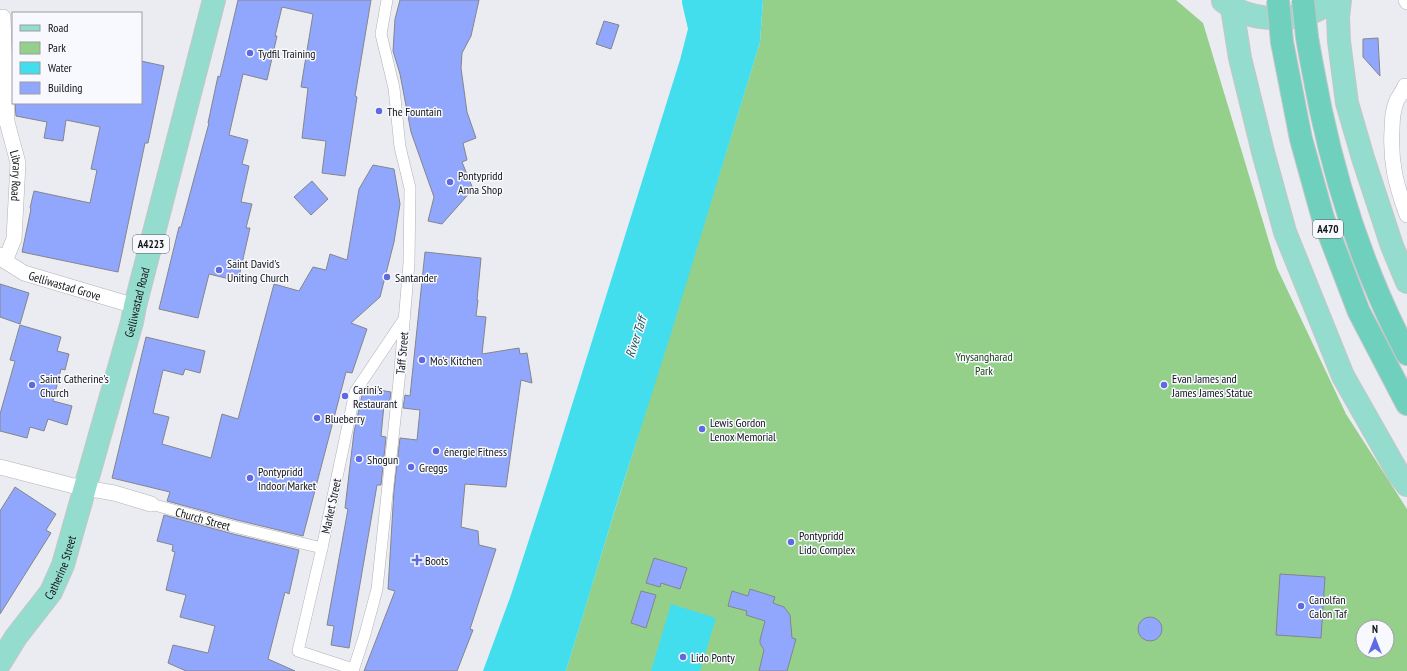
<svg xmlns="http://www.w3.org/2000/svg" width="1407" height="671" font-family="'PT Sans Narrow',sans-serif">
  <rect width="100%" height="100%" fill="#eaecf2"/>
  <!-- green -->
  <path fill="#95d08b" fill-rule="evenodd" d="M 763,0 L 1176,0 L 1203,23 L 1277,268 L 1346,414 L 1407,509 L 1407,671 L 566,671 C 629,461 696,252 760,42 ZM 1363,627 L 1387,627 L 1387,651 L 1363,651 Z"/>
  <!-- water -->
  <g fill="#42deee">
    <path d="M 682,0 L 763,0 L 760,42 L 669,340 L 621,490 L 566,671 L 483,671 L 511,595 L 551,472 L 680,60 L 688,29 L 682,3 Z"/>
    <path d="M 671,604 L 716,618 L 700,671 L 651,671 Z"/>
  </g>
  <!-- building -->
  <g fill="#91a7fd" stroke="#84858b">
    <path d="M 238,0 L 371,0 L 355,96 L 357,97 L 345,176 L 322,173 L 326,141 L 302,138 L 308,88 L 301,87 L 313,14 L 282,7 L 275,36 L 277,36 L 267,80 L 243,74 L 229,135 L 248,140 L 242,164 L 249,166 L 241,202 L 252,204 L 246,228 L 250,228 L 238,281 L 209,274 L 198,318 L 159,309 L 179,227 L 181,227 L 209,123 L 208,123 L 218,76 L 220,77 Z"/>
    <path d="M 400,0 L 479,0 L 471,36 L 462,53 L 461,68 L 467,112 L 476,138 L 463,143 L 467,160 L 462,162 L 473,189 L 442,224 L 428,221 L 434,197 L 411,132 L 400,74 L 393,51 L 395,19 Z"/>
    <path d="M 604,21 L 619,25 L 611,49 L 596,44 Z"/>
    <path d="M 1378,38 L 1380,76 L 1363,57 L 1363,39 Z"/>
    <path d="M 141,61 L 164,66 L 148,143 L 145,143 L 118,272 L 22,252 L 31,209 L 30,208 L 34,191 L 90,203 L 97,170 L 91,169 L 100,127 L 66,120 L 63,141 L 44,138 L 47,122 L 16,116 L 15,103 L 141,103 Z"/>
    <path d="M 373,165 L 394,169 L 400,204 L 394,242 L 380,297 L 351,323 L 367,329 L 352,373 L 346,372 L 303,536 L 237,520 L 167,501 L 170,492 L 112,478 L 146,337 L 205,351 L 200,373 L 185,369 L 183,375 L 163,370 L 153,413 L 169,417 L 162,444 L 211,458 L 222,414 L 238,419 L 274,284 L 299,291 L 313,267 L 326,270 L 330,254 L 347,260 L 359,189 Z"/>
    <path d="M 312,181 L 328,199 L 311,215 L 294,197 Z"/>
    <path d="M 425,252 L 481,258 L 477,300 L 478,300 L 476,316 L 486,317 L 482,354 L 519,348 L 520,354 L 527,353 L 532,383 L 521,380 L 506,487 L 465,484 L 461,527 L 478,531 L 479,545 L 496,549 L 470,629 L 473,630 L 457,671 L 364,671 L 395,591 L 388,589 L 394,490 L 400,438 L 417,440 L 420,410 L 403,408 L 405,395 L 410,396 Z"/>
    <path d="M 0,284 L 29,293 L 20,324 L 0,317 Z"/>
    <path d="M 20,325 L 61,337 L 57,351 L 69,354 L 65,370 L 61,369 L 53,401 L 72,406 L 67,425 L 48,419 L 44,431 L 30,427 L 27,438 L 0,431 L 0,414 L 15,361 L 10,360 Z"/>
    <path d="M 366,388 L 391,392 L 389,406 L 384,405 L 381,436 L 386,437 L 381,485 L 377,485 L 349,648 L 331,645 L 334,626 L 327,625 L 348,509 L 345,508 L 354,432 L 362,395 Z"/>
    <path d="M 15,487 L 56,514 L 46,530 L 51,533 L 0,614 L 0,511 Z"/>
    <path d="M 164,515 L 233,534 L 299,550 L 289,594 L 285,592 L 268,659 L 295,671 L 186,671 L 168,663 L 173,645 L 208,653 L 215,626 L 180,617 L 186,595 L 166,590 L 175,552 L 172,551 L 173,545 L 157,541 Z"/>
    <path d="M 654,558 L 687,568 L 680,589 L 661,583 L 660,587 L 646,583 Z"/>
    <path d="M 1280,574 L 1325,577 L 1321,638 L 1276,635 Z"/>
    <path d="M 750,589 L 775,597 L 773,603 L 784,607 L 790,615 L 792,638 L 796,639 L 787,671 L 759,671 L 764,650 L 760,643 L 760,640 L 765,621 L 746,615 L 747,611 L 728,606 L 732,591 L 748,596 Z"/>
    <path d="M 641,591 L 656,595 L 646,628 L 631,623 Z"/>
    <circle cx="1150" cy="629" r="12"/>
  </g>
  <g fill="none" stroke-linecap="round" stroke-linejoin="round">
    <!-- pedestrian casing -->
    <g stroke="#b0b2b8" stroke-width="12">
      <g id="pedestrian">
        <path id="s1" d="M 151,504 L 235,527 L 322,548"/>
        <path d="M 353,669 L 298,651 L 322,548 L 355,392 L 404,319"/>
        <path d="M 353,671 L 365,634 L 377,589 L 399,381 L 409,263 L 410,188 L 400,147 L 394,88 L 381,34 L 387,0"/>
      </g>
    </g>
    <!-- minor casing -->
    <g stroke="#b0b2b8" stroke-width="16">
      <g id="minor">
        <path d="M 1406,0 L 1407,2"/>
        <path id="s2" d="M 3,17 L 7,122 L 18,163 L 14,239 L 5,261"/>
        <path d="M 1405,86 C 1403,91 1400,95 1397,100 C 1393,109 1392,120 1392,130 C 1390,162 1396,185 1407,215"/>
        <path id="s3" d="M 0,255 L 5,261 L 24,273 L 135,306"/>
        <path d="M 0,467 L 74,486 L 114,493 L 151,504"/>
      </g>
    </g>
    <!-- primary casing -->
    <g stroke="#c6c6c7" stroke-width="24">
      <g id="primary">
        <path d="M 1340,0 L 1338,17 L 1339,41 L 1347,103 L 1363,158 L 1392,246 L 1407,282"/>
        <path d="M 1223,1 C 1252,24 1304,24 1333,0"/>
        <path d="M 1232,8 L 1240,58 L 1263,152 L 1285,232 L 1343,376 L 1398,473 L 1407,485"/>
        <path id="s4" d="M 0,663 L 16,637 L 51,592 L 63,565 L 132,322 L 135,306 L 214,0"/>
      </g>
    </g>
    <!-- trunk casing -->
    <g stroke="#c6c6c7" stroke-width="24">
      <g id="trunk">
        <path d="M 1307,37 C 1311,61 1316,86 1321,111 C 1339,195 1367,278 1407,354"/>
        <path d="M 1282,42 L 1301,139 L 1323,218 L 1359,312 L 1407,404"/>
      </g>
    </g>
    <!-- pedestrian -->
    <use href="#pedestrian" stroke="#fff" stroke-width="11"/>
    <!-- minor -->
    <use href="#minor" stroke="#fff" stroke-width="15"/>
    <!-- primary -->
    <use href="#primary" stroke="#94dcce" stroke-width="22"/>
    <!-- trunk -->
    <use href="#trunk" stroke="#70d0be" stroke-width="22"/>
    <!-- trunk-bridge casing -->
    <g stroke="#c6c6c7" stroke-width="24" stroke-linecap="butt">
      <g id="trunk-bridge">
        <path d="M 1278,0 L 1282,42"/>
        <path d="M 1303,0 L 1307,37"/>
      </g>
    </g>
    <!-- trunk-bridge -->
    <use href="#trunk-bridge" stroke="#70d0be" stroke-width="22"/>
  </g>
  <!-- markers -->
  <g fill="#5f69e1" stroke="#f7f9fe" stroke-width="1.5">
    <circle cx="250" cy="53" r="4"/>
    <circle cx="379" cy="111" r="4"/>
    <circle cx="450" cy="182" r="4"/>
    <circle cx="219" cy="270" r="4"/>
    <circle cx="387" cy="277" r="4"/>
    <circle cx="422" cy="360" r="4"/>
    <circle cx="32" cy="385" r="4"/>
    <circle cx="1164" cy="385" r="4"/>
    <circle cx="345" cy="396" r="4"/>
    <circle cx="317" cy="418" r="4"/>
    <circle cx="702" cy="429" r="4"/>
    <circle cx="436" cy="451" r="4"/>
    <circle cx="359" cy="459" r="4"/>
    <circle cx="411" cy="467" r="4"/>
    <circle cx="250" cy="478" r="4"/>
    <circle cx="791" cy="542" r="4"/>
    <path d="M415 554h4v4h4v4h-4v4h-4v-4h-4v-4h4z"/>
    <circle cx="1301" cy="606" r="4"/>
    <circle cx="683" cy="657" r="4"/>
  </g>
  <g text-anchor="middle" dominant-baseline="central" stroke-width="3" stroke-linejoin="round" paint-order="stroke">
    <!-- shield labels -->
    <g fill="#f7f9fe" stroke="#57585b" stroke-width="1">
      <rect x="1313" y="220" width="30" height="18" rx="3"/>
      <rect x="133" y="235" width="36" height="18" rx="3"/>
    </g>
    <g font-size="11" font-weight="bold" fill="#121315">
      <text x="1328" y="229">A470</text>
      <text x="151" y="244">A4223</text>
    </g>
    <!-- poi labels -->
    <g font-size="12" fill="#121315" stroke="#f7f9fe" text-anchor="start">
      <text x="258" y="53">Tydfil Training</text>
      <text x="387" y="111">The Fountain</text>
      <text x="458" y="175">Pontypridd<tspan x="458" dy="14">Anna Shop</tspan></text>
      <text x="227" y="263">Saint David's<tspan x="227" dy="14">Uniting Church</tspan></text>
      <text x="395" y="277">Santander</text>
      <text x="430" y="360">Mo's Kitchen</text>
      <text x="40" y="378">Saint Catherine's<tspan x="40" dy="14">Church</tspan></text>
      <text x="1172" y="378">Evan James and<tspan x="1172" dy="14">James James Statue</tspan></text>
      <text x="353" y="389">Carini's<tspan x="353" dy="14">Restaurant</tspan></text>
      <text x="325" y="418">Blueberry</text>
      <text x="710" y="422">Lewis Gordon<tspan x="710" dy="14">Lenox Memorial</tspan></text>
      <text x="444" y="451">énergie Fitness</text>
      <text x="367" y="459">Shogun</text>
      <text x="419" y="467">Greggs</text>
      <text x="258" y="471">Pontypridd<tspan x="258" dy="14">Indoor Market</tspan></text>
      <text x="799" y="535">Pontypridd<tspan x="799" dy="14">Lido Complex</tspan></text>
      <text x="425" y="560">Boots</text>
      <text x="1309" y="599">Canolfan<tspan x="1309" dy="14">Calon Taf</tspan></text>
      <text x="691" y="657">Lido Ponty</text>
    </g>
    <!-- street labels -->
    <g font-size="12" fill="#121315" stroke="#f7f9fe">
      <text stroke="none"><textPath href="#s2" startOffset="160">Library Road</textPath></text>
      <text stroke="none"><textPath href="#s3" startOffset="73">Gelliwastad Grove</textPath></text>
      <text stroke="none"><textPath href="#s4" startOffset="390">Gelliwastad Road</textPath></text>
      <text transform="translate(402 353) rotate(-85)">Taff Street</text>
      <text transform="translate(331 506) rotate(-78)">Market Street</text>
      <text stroke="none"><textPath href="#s1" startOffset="54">Church Street</textPath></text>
      <text stroke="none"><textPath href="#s4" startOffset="114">Catherine Street</textPath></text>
    </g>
    <!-- park labels -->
    <g font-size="12" fill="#184410" stroke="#f7f9fe">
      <text x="984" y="356">Ynysangharad<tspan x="984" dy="14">Park</tspan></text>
    </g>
    <!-- water labels -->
    <g font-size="13" font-style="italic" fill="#17575d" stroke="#f7f9fe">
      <text transform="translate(636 337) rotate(-72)">River Taff</text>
    </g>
  </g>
  <!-- legend -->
  <rect x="12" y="12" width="130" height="92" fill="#f7f9fe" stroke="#9b9da1"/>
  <rect x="20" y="25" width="20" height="6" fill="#94dcce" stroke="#9b9da1"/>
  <text x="48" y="32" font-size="12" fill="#121315">Road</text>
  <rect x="20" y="42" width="20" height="12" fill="#95d08b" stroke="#9b9da1"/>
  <text x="48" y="52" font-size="12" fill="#121315">Park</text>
  <rect x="20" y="62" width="20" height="12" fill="#42deee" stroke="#9b9da1"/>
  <text x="48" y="72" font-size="12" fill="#121315">Water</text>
  <rect x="20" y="82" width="20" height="12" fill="#91a7fd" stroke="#9b9da1"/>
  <text x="48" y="92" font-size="12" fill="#121315">Building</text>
  <!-- north arrow -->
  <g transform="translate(1375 639)"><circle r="19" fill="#f7f9fe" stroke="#9b9da1"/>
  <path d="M0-3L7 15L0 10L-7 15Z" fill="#5f69e1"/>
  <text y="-6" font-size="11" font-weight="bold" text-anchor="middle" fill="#121315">N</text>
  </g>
</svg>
